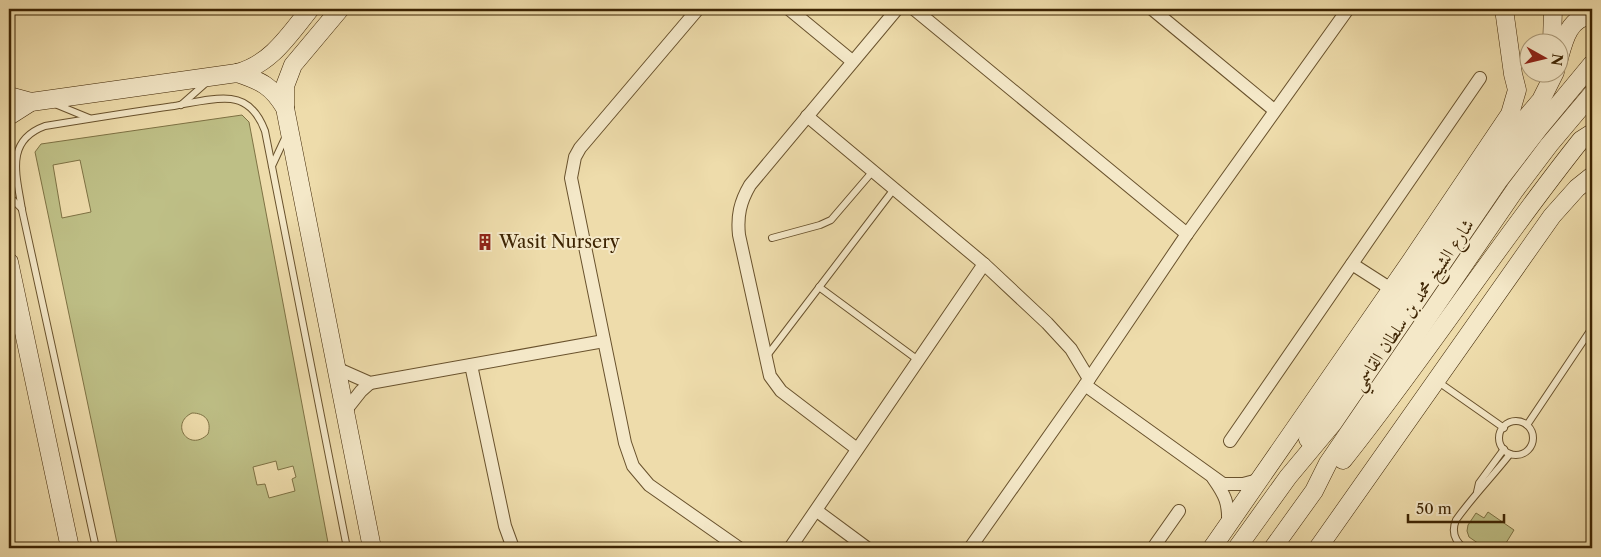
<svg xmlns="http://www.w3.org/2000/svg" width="1601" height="557" font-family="'Libre Caslon Text',Amiri,serif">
  <rect width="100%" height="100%" fill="#eedcab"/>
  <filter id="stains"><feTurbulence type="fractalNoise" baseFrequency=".004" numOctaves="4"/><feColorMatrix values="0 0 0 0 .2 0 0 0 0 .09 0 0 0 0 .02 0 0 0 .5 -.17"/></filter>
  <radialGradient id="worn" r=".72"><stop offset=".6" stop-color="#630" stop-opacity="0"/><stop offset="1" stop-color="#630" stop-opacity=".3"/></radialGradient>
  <!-- green -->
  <g fill="#bebf86" stroke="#7e7244" fill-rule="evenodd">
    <path d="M 242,115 L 249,122 L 329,548 L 118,548 L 35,152 L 41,144 ZM 80,160 L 91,212 L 62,218 L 53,165 ZM 192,413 C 205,413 212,421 208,434 C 189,453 169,424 192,413 ZM 276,461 L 278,470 L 293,466 L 296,477 L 292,479 L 295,491 L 269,498 L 265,484 L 257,485 L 253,467 Z"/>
    <path d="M 1488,512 L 1514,530 L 1506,543 L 1513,548 L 1485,548 L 1469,537 L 1467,531 L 1468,525 L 1476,513 L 1484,518 Z"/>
  </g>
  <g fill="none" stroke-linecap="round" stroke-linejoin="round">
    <!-- lane casing -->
    <g stroke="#69522d" stroke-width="8">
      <g id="lane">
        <path d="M 55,104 L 89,118"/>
        <path d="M 181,105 L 207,82"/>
        <path d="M 272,166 L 286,136"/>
        <path d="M 9,196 L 22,209"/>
        <path d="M 772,238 L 820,225 L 831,220 L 873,171"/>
        <path d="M 819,287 L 918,360"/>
        <path d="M 766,357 L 894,189"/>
        <path d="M 1437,381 L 1504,428"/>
        <circle cx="1516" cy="438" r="17"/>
        <path d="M 1527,425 L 1592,328"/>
        <path d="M 1477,492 L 1479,483 L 1504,449"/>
        <path d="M 96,548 L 22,210 C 17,176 4,141 45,126 C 88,119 131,112 174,106 C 192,103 213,97 231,99 C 249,101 259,115 265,131 L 347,548"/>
        <path d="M 1464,548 C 1455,541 1451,532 1456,520 C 1473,496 1492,477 1510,454"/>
      </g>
    </g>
    <!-- street casing -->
    <g stroke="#69522d" stroke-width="14">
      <g id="street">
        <path d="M 698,9 L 580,148 L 575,157 L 571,178 L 625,443 L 633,466 L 649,485 L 739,548"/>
        <path d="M 789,9 L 852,61"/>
        <path d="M 914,9 L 1187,234"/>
        <path d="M 1152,9 L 1274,110"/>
        <path d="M 807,116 L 984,264 L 1047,323 L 1071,349 L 1089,379"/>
        <path d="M 1352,264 L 1391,289"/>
        <path d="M 471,365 L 505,526 L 513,548"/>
        <path d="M 336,368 L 370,383 L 604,341"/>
        <path d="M 1085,385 L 1223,484 L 1243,484 L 1258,480"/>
        <path d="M 346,410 L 361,391 L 370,383"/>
        <path d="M 1230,441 L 1480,78"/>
        <path d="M 857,449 L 781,391 L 770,376 L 739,235 C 737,216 740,202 750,185 L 897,9"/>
        <path d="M 1213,478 C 1225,495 1229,503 1228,524"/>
        <path d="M 817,511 L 867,548"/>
        <path d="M 790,548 L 984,264"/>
        <path d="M 970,548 L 1085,385 L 1187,234 L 1348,9"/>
        <path d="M 1153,548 L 1179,511"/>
      </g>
    </g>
    <!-- secondary casing -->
    <g stroke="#3d2403" stroke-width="19">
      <g id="secondary">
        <path d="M 1552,42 L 1553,9"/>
        <path d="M 1558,62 C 1563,44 1568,16 1592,16"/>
        <path d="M 237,73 C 271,64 289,35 310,9"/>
        <path d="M 9,96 L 31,102"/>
        <path d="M 285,108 L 285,86 L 293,65 L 340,9"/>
        <path d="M 9,116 L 31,102 L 237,73 C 261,81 272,86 285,108 L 372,548"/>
        <path d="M 9,262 L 70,548"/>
        <path d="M 1308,439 L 1416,276 L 1520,125 L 1541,100 L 1555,72"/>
        <path d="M 1343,460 C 1426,356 1498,244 1581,140 L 1592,133"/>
        <path d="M 1212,548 L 1413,258 L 1510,114 L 1517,90 L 1513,74 L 1504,9"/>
        <path d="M 1237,548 L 1288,477 L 1333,423 L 1499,180 L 1539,128 L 1592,64"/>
        <path d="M 1273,548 L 1314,491 L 1328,463 L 1515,190 L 1549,145 L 1592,94"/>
        <path d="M 1318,548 L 1552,216 L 1577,188 L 1592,176"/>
      </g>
    </g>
    <!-- lane -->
    <use href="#lane" stroke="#f4e8c8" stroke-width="6"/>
    <!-- street -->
    <use href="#street" stroke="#f4e8c8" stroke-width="12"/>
    <!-- secondary -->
    <use href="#secondary" stroke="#f4e8c8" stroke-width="18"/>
  </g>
  <!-- icons -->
  <defs>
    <g id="building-bare" transform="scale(1.35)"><path d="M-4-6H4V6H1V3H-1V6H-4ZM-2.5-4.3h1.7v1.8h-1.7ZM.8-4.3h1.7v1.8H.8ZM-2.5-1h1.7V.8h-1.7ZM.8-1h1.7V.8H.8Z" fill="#8f2418" stroke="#f4e8c8" stroke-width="2.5" paint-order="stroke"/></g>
  </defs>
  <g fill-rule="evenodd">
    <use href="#building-bare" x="485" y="242"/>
  </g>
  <g text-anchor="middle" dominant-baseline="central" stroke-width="4" stroke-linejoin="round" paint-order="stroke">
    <!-- poi labels -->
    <g font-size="18" fill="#3d2403" stroke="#f4e8c8" text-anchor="start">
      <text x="499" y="242">Wasit Nursery</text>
    </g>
    <!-- street labels -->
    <g font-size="18" fill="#3d2403" stroke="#f4e8c8">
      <text transform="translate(1413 305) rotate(-56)">شارع الشيخ محمد بن سلطان القاسمي</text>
    </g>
  </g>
  <!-- margin -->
  <rect width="1601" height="557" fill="none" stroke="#eedcab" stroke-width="30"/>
  <rect x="10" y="10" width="1581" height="537" fill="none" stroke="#3d2403" stroke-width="2.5"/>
  <rect x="15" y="15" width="1571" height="527" fill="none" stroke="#3d2403"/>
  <!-- north arrow -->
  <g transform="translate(1544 58) rotate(98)"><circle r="24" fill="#f4e8c8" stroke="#ab9a79"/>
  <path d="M0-4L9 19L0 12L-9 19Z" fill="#8f2418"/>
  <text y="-8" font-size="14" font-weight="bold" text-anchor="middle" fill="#3d2403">N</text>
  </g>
  <!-- scale -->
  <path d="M1408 514v8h96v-8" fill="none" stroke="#3d2403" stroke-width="2.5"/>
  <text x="1416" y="514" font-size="15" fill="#3d2403" stroke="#f4e8c8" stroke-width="4" paint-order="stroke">50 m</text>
  <rect width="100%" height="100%" filter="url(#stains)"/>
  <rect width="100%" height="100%" fill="url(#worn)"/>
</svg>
